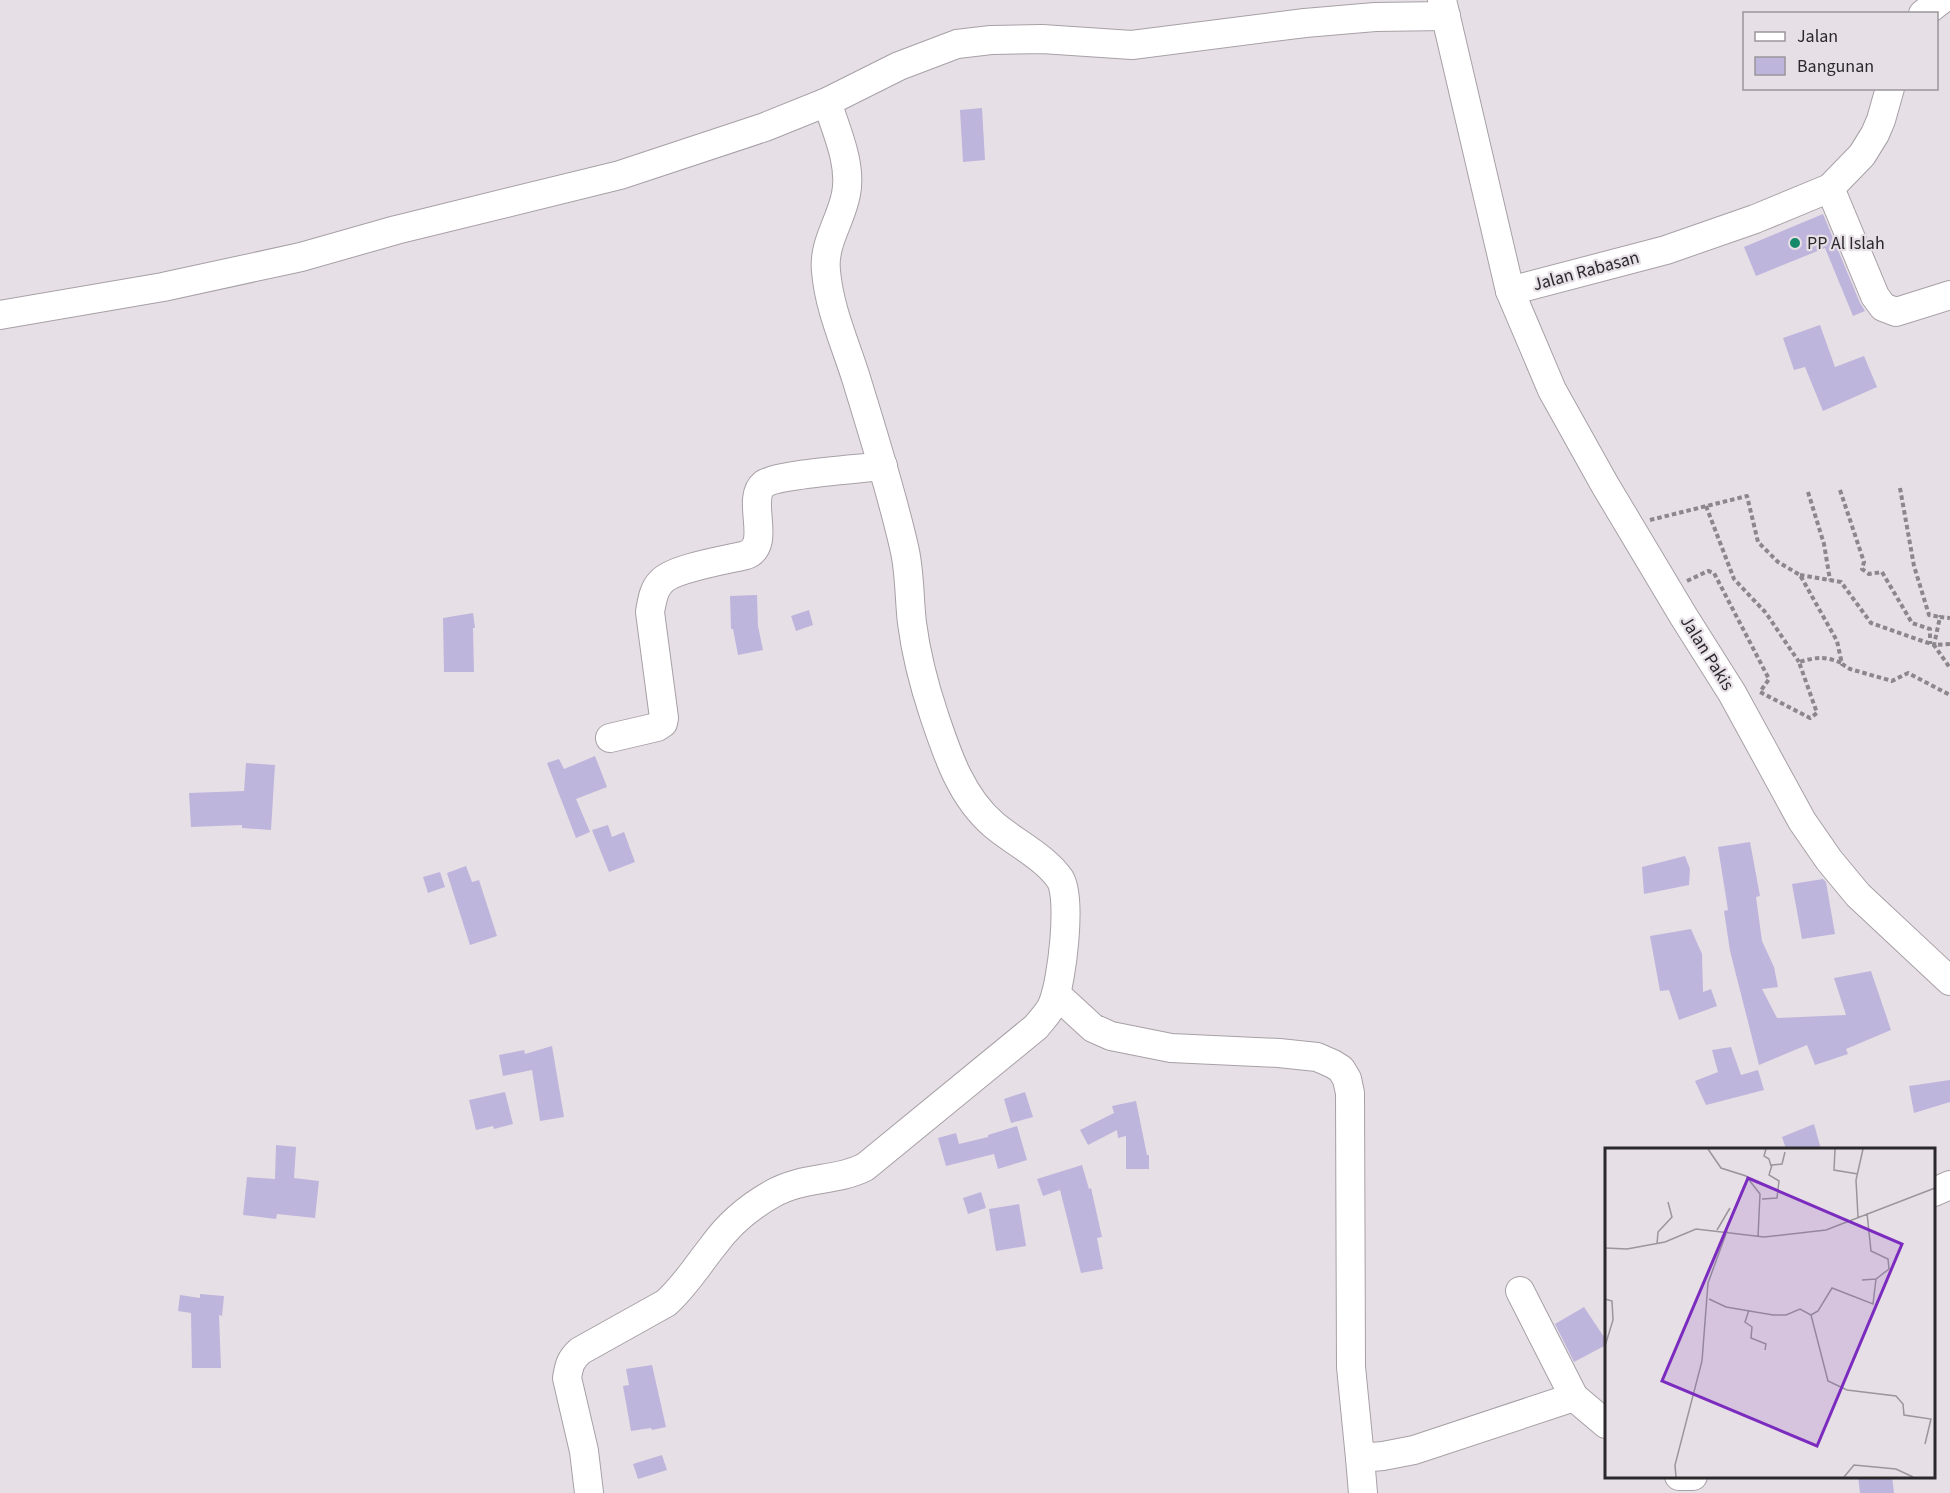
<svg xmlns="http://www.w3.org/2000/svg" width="1950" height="1493" font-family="'Source Sans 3',sans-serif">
  <rect width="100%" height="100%" fill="#e7dfe6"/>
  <!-- building -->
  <g fill="#beb5dc">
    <path d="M 982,108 L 985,160 L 963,162 L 960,110 Z"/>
    <path d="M 1823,214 L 1860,303 L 1865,311 L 1853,316 L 1825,248 L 1756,276 L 1744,247 Z"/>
    <path d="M 1820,325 L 1835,367 L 1864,356 L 1877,387 L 1823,411 L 1805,367 L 1794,370 L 1783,338 Z"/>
    <path d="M 757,595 L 758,626 L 763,650 L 738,655 L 733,629 L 731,629 L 730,596 Z"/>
    <path d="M 809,610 L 813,625 L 796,631 L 791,616 Z"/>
    <path d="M 473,613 L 475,628 L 473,628 L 474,672 L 444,672 L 443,618 Z"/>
    <path d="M 595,756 L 607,787 L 576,799 L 590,832 L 576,838 L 547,763 L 559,759 L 564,769 Z"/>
    <path d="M 246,763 L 275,765 L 271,830 L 242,828 L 242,825 L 191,827 L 189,793 L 244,791 Z"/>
    <path d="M 608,825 L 612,837 L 624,832 L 635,862 L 609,872 L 592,830 Z"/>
    <path d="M 1750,842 L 1760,896 L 1756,897 L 1762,941 L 1774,967 L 1778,987 L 1762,989 L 1777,1018 L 1846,1015 L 1834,978 L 1871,971 L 1891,1030 L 1846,1049 L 1848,1054 L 1815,1065 L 1807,1045 L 1759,1065 L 1730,951 L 1724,911 L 1728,910 L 1718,847 Z"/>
    <path d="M 1685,856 L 1690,869 L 1689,885 L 1644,894 L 1642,867 Z"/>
    <path d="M 466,866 L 472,882 L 479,880 L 497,936 L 470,945 L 447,873 Z"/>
    <path d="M 440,872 L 445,887 L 428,893 L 423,877 Z"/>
    <path d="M 1823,879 L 1826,882 L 1835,934 L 1802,939 L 1792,884 Z"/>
    <path d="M 1691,929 L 1702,954 L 1703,992 L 1711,989 L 1717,1006 L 1679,1020 L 1669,990 L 1660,991 L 1650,936 Z"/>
    <path d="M 552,1046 L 564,1117 L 540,1121 L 532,1070 L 503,1076 L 499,1055 L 524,1050 L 525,1054 Z"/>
    <path d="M 1731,1047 L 1741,1075 L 1758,1070 L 1764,1090 L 1706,1105 L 1695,1081 L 1718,1072 L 1712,1050 Z"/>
    <path d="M 1950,1080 L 1950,1102 L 1914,1113 L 1909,1086 Z"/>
    <path d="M 505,1092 L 513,1124 L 494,1129 L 493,1126 L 476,1130 L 469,1100 Z"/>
    <path d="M 1025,1092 L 1033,1117 L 1011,1123 L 1004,1099 Z"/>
    <path d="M 1136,1101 L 1147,1155 L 1149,1155 L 1149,1169 L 1126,1169 L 1126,1136 L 1118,1138 L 1117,1130 L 1088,1145 L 1080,1130 L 1114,1113 L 1112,1106 Z"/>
    <path d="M 1814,1124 L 1821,1149 L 1786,1149 L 1782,1137 Z"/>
    <path d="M 1017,1126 L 1027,1160 L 998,1169 L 994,1154 L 946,1166 L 938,1138 L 956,1133 L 959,1144 L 988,1137 L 988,1135 Z"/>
    <path d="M 276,1145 L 296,1147 L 294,1178 L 319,1181 L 315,1218 L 277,1214 L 276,1219 L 243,1215 L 247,1177 L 275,1179 Z"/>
    <path d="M 1082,1165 L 1089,1189 L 1091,1188 L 1102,1237 L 1097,1238 L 1103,1269 L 1081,1273 L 1060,1190 L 1043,1196 L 1037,1179 Z"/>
    <path d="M 981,1192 L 986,1208 L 968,1214 L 963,1198 Z"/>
    <path d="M 1019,1204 L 1026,1246 L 996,1251 L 989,1209 Z"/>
    <path d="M 200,1294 L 224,1296 L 222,1316 L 219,1315 L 221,1368 L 192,1368 L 191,1313 L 178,1311 L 180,1295 L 200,1298 Z"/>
    <path d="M 1584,1307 L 1606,1340 L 1606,1345 L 1574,1362 L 1555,1324 Z"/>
    <path d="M 652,1365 L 666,1427 L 652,1430 L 651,1428 L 631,1431 L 623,1386 L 629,1385 L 626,1369 Z"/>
    <path d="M 662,1455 L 667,1470 L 638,1479 L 633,1464 Z"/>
    <path d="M 1858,1476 L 1892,1476 L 1894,1493 L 1860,1493 Z"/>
  </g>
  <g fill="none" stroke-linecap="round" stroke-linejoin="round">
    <!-- minor casing -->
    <g stroke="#a7a0a6" stroke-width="30">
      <g id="minor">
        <path d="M 1442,0 L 1510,291 L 1552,390 L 1605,485 L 1684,617 L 1732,693 L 1802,821 L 1829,860 L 1858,895 L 1950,981"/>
        <path d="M 1923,14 L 1941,0"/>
        <path d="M 1830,188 L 1875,296 L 1883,307 L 1896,312 L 1950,295"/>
        <path d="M 1510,291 L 1666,250 L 1755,219 L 1830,188 L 1862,155 L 1875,134 L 1881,120 L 1890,88"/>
        <path d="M 0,315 L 163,287 L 301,257 L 396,230 L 620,175 L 765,127 L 827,102 L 899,66 L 957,44 L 991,40 L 1042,39 L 1132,45 L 1305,23 L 1375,17 L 1446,16"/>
        <path d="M 610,738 L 657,727 L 663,723 L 664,718 L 650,612 C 652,601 653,590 661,582 C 673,568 727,560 746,555 C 773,545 745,499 764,484 C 778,474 861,469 883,466"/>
        <path d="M 1056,994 L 1093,1028 L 1111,1036 L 1171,1048 L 1279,1053 L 1317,1057 L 1333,1064 L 1341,1069 L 1347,1079 L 1350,1093 L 1351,1367 L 1360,1458 L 1383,1456 L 1414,1450 L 1574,1397"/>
        <path d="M 1934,1192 L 1950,1185"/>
        <path d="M 1520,1291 L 1574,1397 L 1606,1424"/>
        <path d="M 1360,1458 L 1363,1493"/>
        <path d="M 1679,1476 L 1693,1476"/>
        <path d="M 589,1493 L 584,1451 L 567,1378 C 569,1366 570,1360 580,1351 L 666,1303 C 685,1286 697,1266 713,1246 C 728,1225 749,1207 772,1194 C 803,1176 836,1182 865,1167 L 1036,1027 C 1042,1019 1050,1012 1053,1003 C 1062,981 1072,898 1060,879 C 1045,857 1014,842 994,825 C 961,797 947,754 934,715 C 924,685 916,654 912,623 C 909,598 910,571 904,547 C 891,490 873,434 856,378 C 845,343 829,308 826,271 C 823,243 841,221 846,194 C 852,164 836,130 827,102"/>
      </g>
    </g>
    <!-- path -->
    <g stroke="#8c878b" stroke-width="4" stroke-dasharray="4.5 3" stroke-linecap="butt">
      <path d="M 1900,488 L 1914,566 L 1929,615 L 1940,617"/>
      <path d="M 1840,490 L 1864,562 L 1862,569 L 1869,574 L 1882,572 L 1912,623 L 1930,629 L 1930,644"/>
      <path d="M 1808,492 L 1824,544 L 1830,580"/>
      <path d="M 1706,506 L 1734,579 L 1766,613 L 1799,662"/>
      <path d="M 1650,520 L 1747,496 L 1758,542 L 1778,562 L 1800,575 L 1837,641 L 1842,664 L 1850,669 L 1892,681 L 1908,673 L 1950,695"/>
      <path d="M 1800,575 L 1841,582 L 1871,623 L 1934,645 L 1940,617 L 1950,618"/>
      <path d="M 1687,581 L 1708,571 L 1714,573 L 1769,679 L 1760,692 L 1810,718 L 1817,713 L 1799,662 C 1817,657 1824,656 1842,663"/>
      <path d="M 1950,644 L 1934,645 L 1950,668"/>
    </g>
    <!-- minor -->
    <use href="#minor" stroke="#fff" stroke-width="28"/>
  </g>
  <!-- markers -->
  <circle fill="#15896a" stroke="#e7dfe6" stroke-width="2" cx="1795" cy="243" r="6"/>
  <g text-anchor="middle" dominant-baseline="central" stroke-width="4.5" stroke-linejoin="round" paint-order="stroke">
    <!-- poi labels -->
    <g font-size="18" fill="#2a282a" stroke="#e7dfe6" text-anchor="start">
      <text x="1807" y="243">PP Al Islah</text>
    </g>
    <!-- street labels -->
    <g font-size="18" fill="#2a282a" stroke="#e7dfe6">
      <text transform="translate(1586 271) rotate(-15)">Jalan Rabasan</text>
      <text transform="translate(1707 653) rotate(58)">Jalan Pakis</text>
    </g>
  </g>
  <!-- overview -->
  <g transform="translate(1605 1148)">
    <rect width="330" height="330" fill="#e7dfe6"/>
    <path fill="none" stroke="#9b969b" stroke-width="1.5" d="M 103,1 L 116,20 L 141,28 L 155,46 L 153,89M 161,1 L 159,8 L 164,11 L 166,18M 230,1 L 229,22 L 253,26M 157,51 L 172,50 L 174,33 L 164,27 L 167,17 L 177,16 L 180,4M 253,69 L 251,32 L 258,1M 112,82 L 125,60M 52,96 L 53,84 L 67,69 L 63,54M 0,100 L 22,101 L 60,94 L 91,81 L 159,89 L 221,82 L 330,40M 257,132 L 271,131 L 284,121 L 283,111 L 266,103 L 262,65M 0,151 L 7,153 L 8,172 L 0,198M 104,151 L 121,159 L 168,167 L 181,167 L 195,161 L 206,167 L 223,233 L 242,242 L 291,248 L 298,256 L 299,267 L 326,271 L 320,296M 144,162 L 140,174 L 147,179 L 146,190 L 161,196 L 160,202M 206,167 L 213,163 L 227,140 L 268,156 L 271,131M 71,329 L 70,317 L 97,213 L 103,135 L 122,83M 239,329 L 249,317 L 291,321 L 308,329"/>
    <path fill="#7b2cbf" fill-opacity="0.15" stroke="#7b2cbf" stroke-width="3" d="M 143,30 L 297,96 L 212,298 L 57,233 Z"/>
    <rect width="330" height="330" fill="none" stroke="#2a282a" stroke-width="3"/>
  </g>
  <!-- legend -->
  <rect x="1743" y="12" width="195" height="78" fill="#e7dfe6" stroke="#9b969b" stroke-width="1.5"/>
  <rect x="1755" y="32" width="30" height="9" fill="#ffffff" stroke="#9b969b" stroke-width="1.5"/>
  <text x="1797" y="42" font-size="18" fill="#2a282a">Jalan</text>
  <rect x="1755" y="57" width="30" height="18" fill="#beb5dc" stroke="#9b969b" stroke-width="1.5"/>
  <text x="1797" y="72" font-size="18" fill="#2a282a">Bangunan</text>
</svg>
